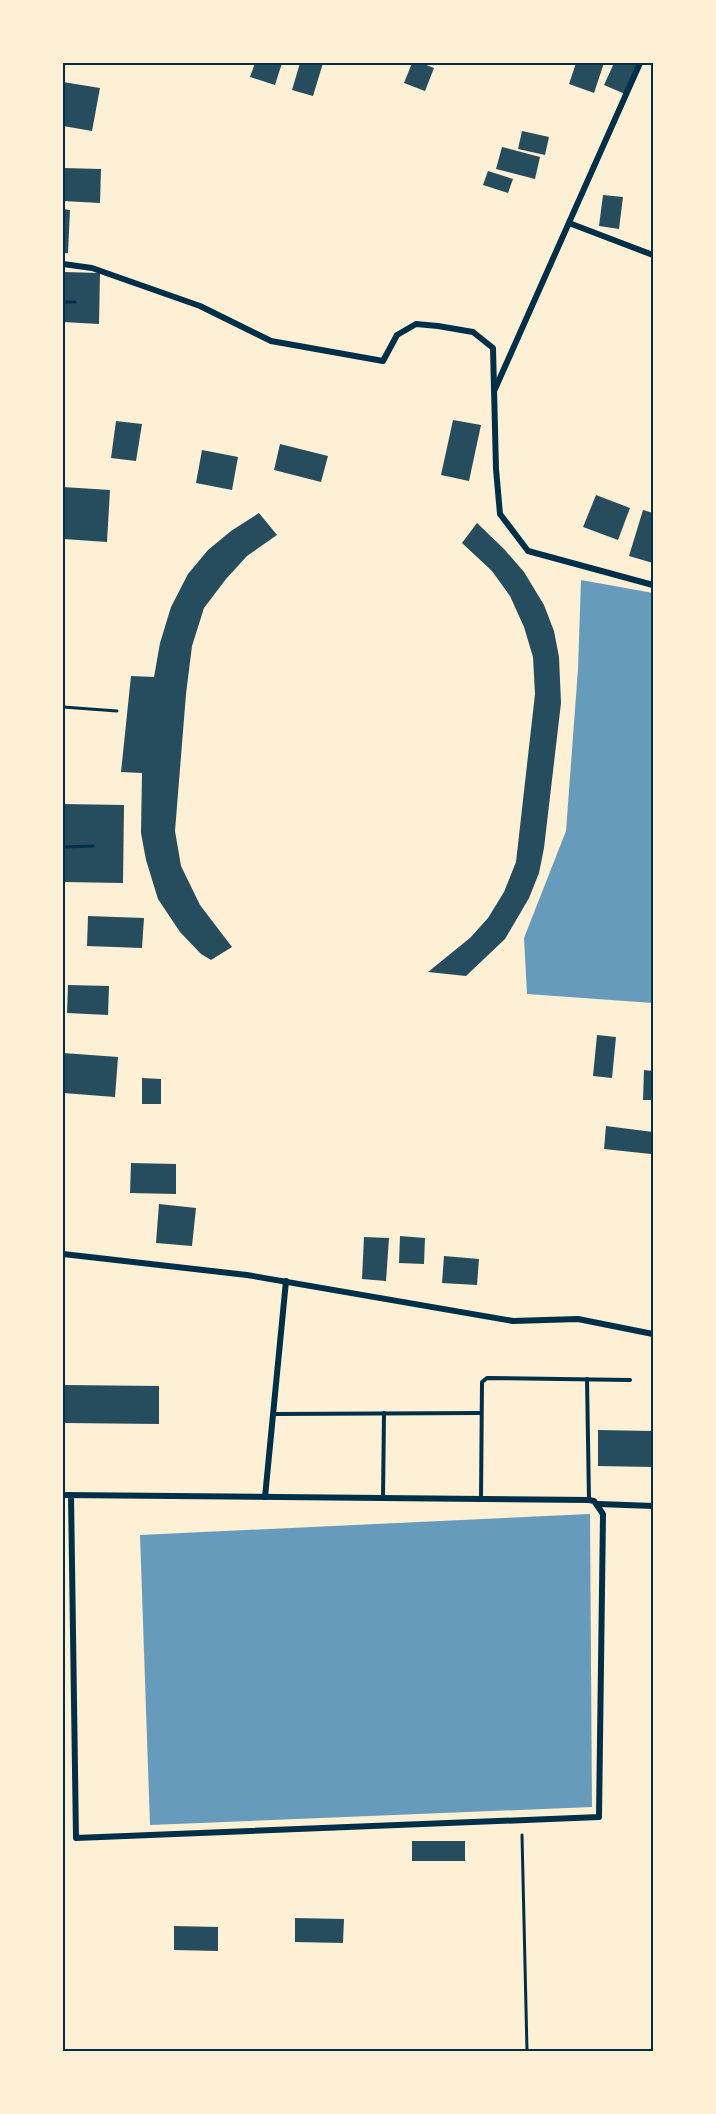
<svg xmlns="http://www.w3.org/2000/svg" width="716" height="2114" font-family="Commissioner,sans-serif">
  <rect width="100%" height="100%" fill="#fdf0d5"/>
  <!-- water -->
  <g fill="#669bbc">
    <path d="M 581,580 L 653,593 L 653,1003 L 527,994 L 524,938 L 566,831 L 578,669 Z"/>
    <path d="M 590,1514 L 592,1807 L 150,1825 L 140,1535 Z"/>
  </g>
  <!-- building -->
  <g fill="#264d5e">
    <path d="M 255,63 L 282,63 L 275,85 L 250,77 Z"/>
    <path d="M 300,63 L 323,63 L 313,96 L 292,90 Z"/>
    <path d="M 412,63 L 421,63 L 434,68 L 425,91 L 404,83 Z"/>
    <path d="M 576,63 L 604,63 L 594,93 L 569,84 Z"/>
    <path d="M 614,63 L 638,63 L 625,94 L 604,85 Z"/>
    <path d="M 63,82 L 100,88 L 92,131 L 63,126 Z"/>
    <path d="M 522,131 L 549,137 L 545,155 L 518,149 Z"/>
    <path d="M 502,147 L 540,157 L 535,179 L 496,169 Z"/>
    <path d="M 63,168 L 101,169 L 100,203 L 63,201 Z"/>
    <path d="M 488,171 L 513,179 L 508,193 L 483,185 Z"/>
    <path d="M 603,195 L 623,197 L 619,229 L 599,226 Z"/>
    <path d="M 63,209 L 70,210 L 68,253 L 63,253 Z"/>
    <path d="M 63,272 L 100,273 L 99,324 L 63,322 Z"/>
    <path d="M 453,420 L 481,425 L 469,481 L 441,475 Z"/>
    <path d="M 116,421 L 142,424 L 136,461 L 111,458 Z"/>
    <path d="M 280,444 L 328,456 L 321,482 L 274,470 Z"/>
    <path d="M 202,450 L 238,457 L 232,490 L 196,483 Z"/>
    <path d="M 63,487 L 110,490 L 107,542 L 63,539 Z"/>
    <path d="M 596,495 L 630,508 L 618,540 L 583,527 Z"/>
    <path d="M 643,510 L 653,513 L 653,563 L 629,556 Z"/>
    <path d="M 259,513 L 277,535 L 247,556 L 226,579 L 204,608 L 192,646 L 186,694 L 175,831 L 181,866 L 200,905 L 232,947 L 211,960 L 201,954 L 180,932 L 158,899 L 146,860 L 141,833 L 142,773 L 121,772 L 131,676 L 154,677 L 160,643 L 171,607 L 188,574 L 208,550 L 231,531 Z"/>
    <path d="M 477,523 L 504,549 L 524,572 L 544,605 L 554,631 L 559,657 L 561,703 L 544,848 L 539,873 L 529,898 L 505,939 L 466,976 L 428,972 L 470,938 L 488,918 L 504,892 L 516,862 L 535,694 L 533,657 L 524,627 L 510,596 L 492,571 L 462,543 Z"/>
    <path d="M 63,804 L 124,805 L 123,883 L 63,882 Z"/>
    <path d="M 88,916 L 144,918 L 142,948 L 87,946 Z"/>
    <path d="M 68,985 L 109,986 L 108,1015 L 67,1013 Z"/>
    <path d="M 597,1035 L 616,1037 L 612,1078 L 593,1076 Z"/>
    <path d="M 63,1053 L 118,1057 L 115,1097 L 63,1093 Z"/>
    <path d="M 644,1070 L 653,1071 L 653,1100 L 643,1100 Z"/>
    <path d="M 142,1078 L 161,1079 L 161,1104 L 142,1104 Z"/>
    <path d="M 606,1126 L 653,1132 L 651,1154 L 604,1149 Z"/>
    <path d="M 131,1163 L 176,1164 L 176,1194 L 130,1193 Z"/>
    <path d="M 159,1204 L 196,1208 L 192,1246 L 156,1243 Z"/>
    <path d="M 400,1236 L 425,1238 L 424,1264 L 399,1263 Z"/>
    <path d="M 364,1237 L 389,1238 L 386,1281 L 362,1279 Z"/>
    <path d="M 444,1256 L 479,1259 L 477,1285 L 442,1283 Z"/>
    <path d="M 65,1385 L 159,1386 L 159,1424 L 65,1423 Z"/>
    <path d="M 598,1430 L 653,1431 L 653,1467 L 598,1466 Z"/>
    <rect x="412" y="1841" width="53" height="20"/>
    <path d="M 295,1918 L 344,1919 L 343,1943 L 295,1942 Z"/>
    <path d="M 174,1926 L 218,1927 L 218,1951 L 174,1950 Z"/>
  </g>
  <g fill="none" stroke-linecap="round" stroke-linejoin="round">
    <!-- path -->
    <g stroke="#003049" stroke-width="3">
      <path d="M 63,302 L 75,302"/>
      <path d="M 63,707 L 117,711"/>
      <path d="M 63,847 L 93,846"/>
      <path d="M 522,1835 L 527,2051"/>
    </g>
    <!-- service -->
    <g stroke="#003049" stroke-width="4">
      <path d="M 587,1379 L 589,1500"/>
      <path d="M 274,1414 L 480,1413"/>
      <path d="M 383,1498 L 384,1413"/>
      <path d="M 481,1499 L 482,1382 L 487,1378 L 630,1380"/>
    </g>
    <!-- minor -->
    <g stroke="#003049" stroke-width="6">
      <path d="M 569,223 L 653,255"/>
      <path d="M 63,264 L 92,268 L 200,306 L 271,341 L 383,361 L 397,335 L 416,324 L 438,326 L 473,332 L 493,348 L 496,469 L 500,514 L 528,551 L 653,585"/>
      <path d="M 495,389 L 640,63"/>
      <path d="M 63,1254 L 247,1275 L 513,1321 L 578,1319 L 653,1334"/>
      <path d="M 63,1495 L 589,1500 L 594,1501 L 603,1514 L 599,1817 L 76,1838 L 71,1495"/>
      <path d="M 265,1497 L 286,1281"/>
      <path d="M 598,1504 L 653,1506"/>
    </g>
  </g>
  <!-- border -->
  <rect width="716" height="2114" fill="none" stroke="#fdf0d5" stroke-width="129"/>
  <rect x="64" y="64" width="588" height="1986" fill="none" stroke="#003049" stroke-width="2"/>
</svg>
